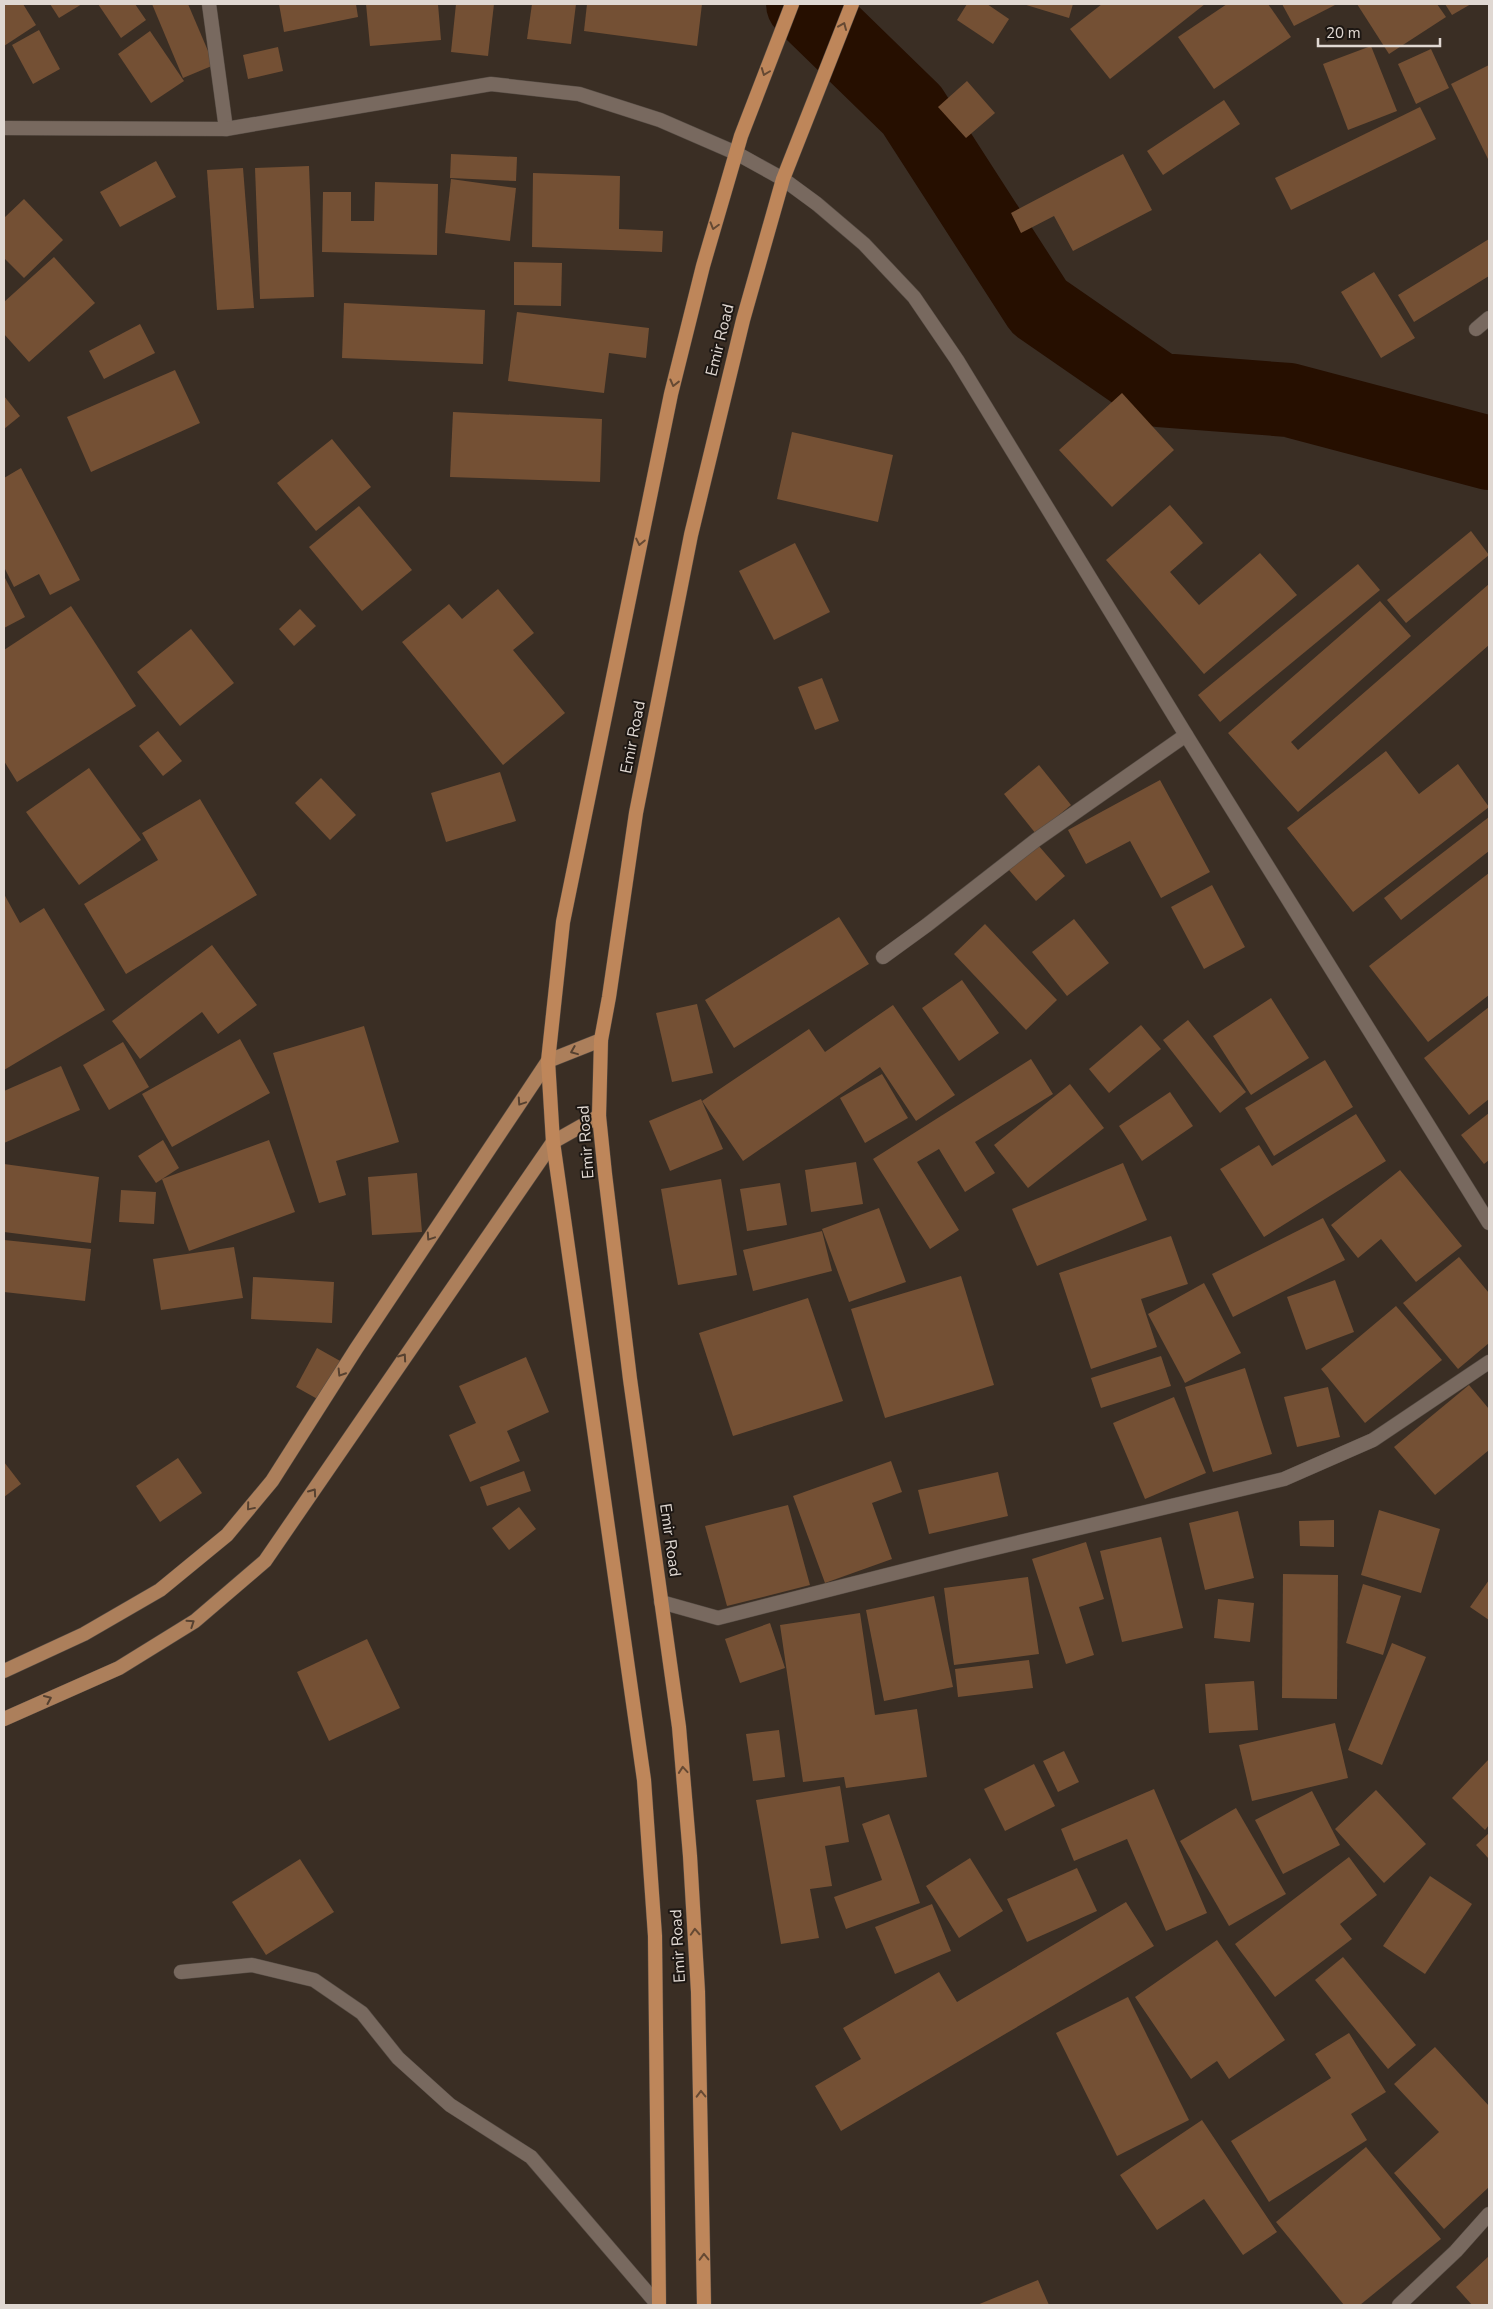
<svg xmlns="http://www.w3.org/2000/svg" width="1493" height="2309" font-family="'Nunito Sans',sans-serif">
  <rect width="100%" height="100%" fill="#3a2e24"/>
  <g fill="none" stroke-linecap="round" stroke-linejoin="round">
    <!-- river -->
    <path stroke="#260f00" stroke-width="74" d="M 803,4 L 912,110 L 1039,307 L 1159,390 L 1289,400 L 1489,453"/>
  </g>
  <!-- building -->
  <g fill="#745034">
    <path d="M 4,4 L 23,4 L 36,25 L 4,46 Z"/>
    <path d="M 50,4 L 82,4 L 59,18 Z"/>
    <path d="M 98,4 L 135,4 L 146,20 L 121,38 Z"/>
    <path d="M 152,4 L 188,4 L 214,65 L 183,78 Z"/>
    <path d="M 279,4 L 356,4 L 358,17 L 284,32 Z"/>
    <path d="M 366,4 L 438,4 L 441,40 L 370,46 Z"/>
    <path d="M 456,4 L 494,4 L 488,56 L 451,52 Z"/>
    <path d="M 532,4 L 576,4 L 571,44 L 527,39 Z"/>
    <path d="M 587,4 L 702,4 L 697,46 L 584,31 Z"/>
    <path d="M 967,4 L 987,4 L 1009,19 L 993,44 L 957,20 Z"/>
    <path d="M 1023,4 L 1073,4 L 1069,18 Z"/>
    <path d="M 1102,4 L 1205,4 L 1110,79 L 1070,29 Z"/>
    <path d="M 1227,4 L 1268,4 L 1291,37 L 1214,89 L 1178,37 Z"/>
    <path d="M 1282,4 L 1337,4 L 1294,26 Z"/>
    <path d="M 1357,4 L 1437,4 L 1446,17 L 1389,54 Z"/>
    <path d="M 1445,4 L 1471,4 L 1452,15 Z"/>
    <path d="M 39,30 L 60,69 L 33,84 L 12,45 Z"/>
    <path d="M 150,31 L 184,81 L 151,103 L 118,54 Z"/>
    <path d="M 1371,46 L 1397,111 L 1348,130 L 1323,64 Z"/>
    <path d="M 278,47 L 283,71 L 248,79 L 243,55 Z"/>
    <path d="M 1431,49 L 1449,88 L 1416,104 L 1398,64 Z"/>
    <path d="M 1489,65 L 1489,161 L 1451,84 Z"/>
    <path d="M 967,81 L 995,113 L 966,138 L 938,107 Z"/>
    <path d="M 1224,100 L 1240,124 L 1163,175 L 1147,151 Z"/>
    <path d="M 1420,107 L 1436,139 L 1291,210 L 1275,178 Z"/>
    <path d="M 451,154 L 517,157 L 516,181 L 450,178 Z"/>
    <path d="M 1123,154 L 1152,210 L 1073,251 L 1054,216 L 1021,233 L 1011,213 Z"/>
    <path d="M 156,161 L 176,197 L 120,227 L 100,192 Z"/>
    <path d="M 309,166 L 314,297 L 260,299 L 255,168 Z"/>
    <path d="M 243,168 L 254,308 L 217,310 L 207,170 Z"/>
    <path d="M 533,173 L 620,176 L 619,229 L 663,231 L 662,252 L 532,247 Z"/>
    <path d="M 451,179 L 516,188 L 510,241 L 445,233 Z"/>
    <path d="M 375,182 L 438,184 L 437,255 L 322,252 L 323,192 L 351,192 L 351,221 L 374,221 Z"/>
    <path d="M 24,199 L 63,240 L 24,278 L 4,258 L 4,218 Z"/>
    <path d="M 1489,239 L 1489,276 L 1414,322 L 1398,295 Z"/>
    <path d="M 54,257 L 95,303 L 29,362 L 4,334 L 4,302 Z"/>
    <path d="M 514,262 L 562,263 L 561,306 L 514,305 Z"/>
    <path d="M 1374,272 L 1415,338 L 1381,358 L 1341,292 Z"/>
    <path d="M 344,303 L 485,310 L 483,364 L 342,358 Z"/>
    <path d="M 517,312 L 649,328 L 646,358 L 609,353 L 604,393 L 508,381 Z"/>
    <path d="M 140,324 L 155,353 L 104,379 L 89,351 Z"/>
    <path d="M 175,370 L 200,423 L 91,472 L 67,417 Z"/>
    <path d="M 1122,393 L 1174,450 L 1112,507 L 1059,450 Z"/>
    <path d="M 4,396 L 20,416 L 4,429 Z"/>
    <path d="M 453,412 L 602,419 L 600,482 L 450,477 Z"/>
    <path d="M 792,432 L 893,455 L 878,522 L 777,499 Z"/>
    <path d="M 332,439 L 371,487 L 316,531 L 277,483 Z"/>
    <path d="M 21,468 L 80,580 L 50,595 L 39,574 L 14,587 L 4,567 L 4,478 Z"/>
    <path d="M 1170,505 L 1203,543 L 1170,572 L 1199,605 L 1260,553 L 1297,595 L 1204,674 L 1106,560 Z"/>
    <path d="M 359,506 L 412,570 L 362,611 L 309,547 Z"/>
    <path d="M 1471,531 L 1489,555 L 1406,623 L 1387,600 Z"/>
    <path d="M 795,543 L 830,612 L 774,640 L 739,571 Z"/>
    <path d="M 1358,564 L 1380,590 L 1220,722 L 1198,695 Z"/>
    <path d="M 4,576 L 25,617 L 4,628 Z"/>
    <path d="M 1489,584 L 1489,645 L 1298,812 L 1228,733 L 1380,601 L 1411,636 L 1291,742 L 1298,750 Z"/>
    <path d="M 498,589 L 534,633 L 513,650 L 565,713 L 503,765 L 402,642 L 449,604 L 462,619 Z"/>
    <path d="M 71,606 L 136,706 L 17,782 L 4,761 L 4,650 Z"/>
    <path d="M 300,609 L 316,626 L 294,646 L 279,629 Z"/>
    <path d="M 191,629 L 234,683 L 180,726 L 137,672 Z"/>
    <path d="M 822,678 L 839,721 L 815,730 L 798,687 Z"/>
    <path d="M 158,731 L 182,761 L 163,776 L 139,746 Z"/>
    <path d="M 1386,751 L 1419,794 L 1458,764 L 1489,807 L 1353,912 L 1287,828 Z"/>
    <path d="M 1039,765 L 1071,805 L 1036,834 L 1004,794 Z"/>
    <path d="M 89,768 L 141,840 L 79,885 L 26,812 Z"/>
    <path d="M 500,772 L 516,821 L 446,842 L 431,793 Z"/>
    <path d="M 321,778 L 356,815 L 330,840 L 295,803 Z"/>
    <path d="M 1160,780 L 1210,872 L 1161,898 L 1130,841 L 1086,864 L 1068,830 Z"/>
    <path d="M 200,799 L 257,895 L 126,974 L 84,904 L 158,860 L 142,833 Z"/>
    <path d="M 1489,817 L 1489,851 L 1401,920 L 1384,898 Z"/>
    <path d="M 1038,845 L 1065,876 L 1036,901 L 1009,870 Z"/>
    <path d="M 1489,873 L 1489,995 L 1428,1042 L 1369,966 Z"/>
    <path d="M 1212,885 L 1245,947 L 1204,969 L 1171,907 Z"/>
    <path d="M 4,894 L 20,923 L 44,908 L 105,1010 L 4,1070 Z"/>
    <path d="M 839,917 L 869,964 L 734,1048 L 705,1000 Z"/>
    <path d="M 1074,919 L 1109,963 L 1067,996 L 1032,952 Z"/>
    <path d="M 985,924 L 1057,1000 L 1026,1030 L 954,954 Z"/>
    <path d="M 212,945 L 257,1005 L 218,1034 L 202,1012 L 140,1059 L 112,1021 Z"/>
    <path d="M 962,980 L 999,1033 L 959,1061 L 922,1008 Z"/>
    <path d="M 1271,998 L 1309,1058 L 1251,1095 L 1213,1036 Z"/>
    <path d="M 697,1004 L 713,1073 L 672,1082 L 656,1013 Z"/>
    <path d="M 893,1005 L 955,1095 L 916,1121 L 880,1067 L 743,1161 L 702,1101 L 809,1029 L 825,1052 Z"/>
    <path d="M 1489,1007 L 1489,1099 L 1469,1115 L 1424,1058 Z"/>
    <path d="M 1188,1020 L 1246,1092 L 1220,1113 L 1163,1040 Z"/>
    <path d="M 1141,1025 L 1161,1049 L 1109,1093 L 1089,1069 Z"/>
    <path d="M 364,1026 L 399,1142 L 336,1161 L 346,1195 L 319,1203 L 273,1053 Z"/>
    <path d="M 240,1039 L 270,1093 L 172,1147 L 142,1094 Z"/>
    <path d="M 123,1042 L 149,1087 L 109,1110 L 83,1065 Z"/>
    <path d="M 1031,1059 L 1053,1094 L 975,1142 L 995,1173 L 965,1192 L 939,1149 L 917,1162 L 959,1230 L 930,1249 L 873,1159 Z"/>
    <path d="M 1325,1060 L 1353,1107 L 1274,1156 L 1245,1108 Z"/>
    <path d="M 61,1066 L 80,1110 L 4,1143 L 4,1091 Z"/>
    <path d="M 882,1074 L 908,1118 L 865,1143 L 840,1098 Z"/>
    <path d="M 1070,1084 L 1104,1128 L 1028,1188 L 994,1145 Z"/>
    <path d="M 1170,1092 L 1193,1126 L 1142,1161 L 1119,1126 Z"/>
    <path d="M 701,1099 L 723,1149 L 670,1171 L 649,1121 Z"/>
    <path d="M 1489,1113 L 1489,1160 L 1484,1164 L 1461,1135 Z"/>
    <path d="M 1356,1114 L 1386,1161 L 1264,1237 L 1220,1169 L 1259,1145 L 1272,1166 Z"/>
    <path d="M 163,1140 L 179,1168 L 156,1183 L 138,1156 Z"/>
    <path d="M 269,1140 L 295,1212 L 189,1251 L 162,1179 Z"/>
    <path d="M 856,1162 L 863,1204 L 811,1212 L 805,1170 Z"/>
    <path d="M 1123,1163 L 1147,1220 L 1037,1266 L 1012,1209 Z"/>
    <path d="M 4,1164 L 99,1177 L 91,1243 L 4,1232 Z"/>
    <path d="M 1400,1170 L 1462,1246 L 1416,1282 L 1381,1239 L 1358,1258 L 1331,1225 Z"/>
    <path d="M 417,1173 L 422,1232 L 372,1235 L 368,1177 Z"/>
    <path d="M 721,1179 L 737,1275 L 678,1285 L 661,1189 Z"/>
    <path d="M 780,1183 L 787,1225 L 747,1231 L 740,1189 Z"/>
    <path d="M 121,1190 L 156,1192 L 154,1224 L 119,1222 Z"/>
    <path d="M 879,1208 L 906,1282 L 849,1302 L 822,1229 Z"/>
    <path d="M 1323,1218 L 1345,1260 L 1233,1317 L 1212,1274 Z"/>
    <path d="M 822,1231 L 832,1271 L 753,1291 L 743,1250 Z"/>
    <path d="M 1171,1236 L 1188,1284 L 1141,1299 L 1157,1347 L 1091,1369 L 1059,1273 Z"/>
    <path d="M 4,1240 L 91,1249 L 85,1301 L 4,1292 Z"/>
    <path d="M 234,1247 L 243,1298 L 161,1310 L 153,1259 Z"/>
    <path d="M 1459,1257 L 1489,1293 L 1489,1343 L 1458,1369 L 1403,1303 Z"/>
    <path d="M 961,1276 L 994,1385 L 885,1418 L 851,1309 Z"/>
    <path d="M 253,1277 L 334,1282 L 332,1323 L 251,1319 Z"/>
    <path d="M 1335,1280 L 1354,1332 L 1306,1350 L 1287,1297 Z"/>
    <path d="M 1204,1283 L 1241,1353 L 1185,1383 L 1148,1314 Z"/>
    <path d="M 808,1298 L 843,1401 L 733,1436 L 699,1333 Z"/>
    <path d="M 1396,1306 L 1442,1360 L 1365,1423 L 1321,1369 Z"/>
    <path d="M 317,1348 L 342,1362 L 321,1401 L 296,1387 Z"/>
    <path d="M 1161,1356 L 1171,1386 L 1101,1408 L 1091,1378 Z"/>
    <path d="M 526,1357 L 549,1412 L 507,1431 L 520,1461 L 470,1482 L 449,1435 L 476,1423 L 459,1386 Z"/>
    <path d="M 1245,1368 L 1272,1454 L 1213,1472 L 1185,1387 Z"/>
    <path d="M 1469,1385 L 1489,1409 L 1489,1450 L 1435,1495 L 1394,1447 Z"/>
    <path d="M 1328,1387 L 1340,1437 L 1297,1447 L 1284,1397 Z"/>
    <path d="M 1174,1397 L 1206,1473 L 1145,1499 L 1113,1423 Z"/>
    <path d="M 178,1458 L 202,1493 L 160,1522 L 136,1486 Z"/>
    <path d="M 891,1461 L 902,1492 L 872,1503 L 892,1559 L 825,1583 L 793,1496 Z"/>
    <path d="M 4,1462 L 21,1484 L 4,1497 Z"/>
    <path d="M 524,1471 L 531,1491 L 487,1506 L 480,1487 Z"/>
    <path d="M 998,1472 L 1008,1516 L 929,1534 L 918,1490 Z"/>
    <path d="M 788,1505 L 810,1585 L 727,1606 L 705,1526 Z"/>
    <path d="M 519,1507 L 536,1529 L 509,1550 L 492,1528 Z"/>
    <path d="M 1379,1510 L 1440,1529 L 1421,1593 L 1361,1575 Z"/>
    <path d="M 1238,1511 L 1254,1578 L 1205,1590 L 1189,1523 Z"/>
    <path d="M 1334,1520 L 1334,1547 L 1300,1546 L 1299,1521 Z"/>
    <path d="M 1161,1537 L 1183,1628 L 1122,1642 L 1100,1551 Z"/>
    <path d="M 1086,1542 L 1104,1599 L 1079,1607 L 1094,1655 L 1066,1664 L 1032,1559 Z"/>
    <path d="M 1283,1574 L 1338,1575 L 1337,1699 L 1282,1698 Z"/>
    <path d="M 1028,1577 L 1039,1654 L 954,1665 L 944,1588 Z"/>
    <path d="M 1489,1580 L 1489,1620 L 1470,1607 Z"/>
    <path d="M 1363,1584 L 1401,1596 L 1383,1655 L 1346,1643 Z"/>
    <path d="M 934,1596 L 953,1687 L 884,1701 L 866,1610 Z"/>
    <path d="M 1218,1599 L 1254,1603 L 1250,1642 L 1214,1638 Z"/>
    <path d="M 860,1613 L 875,1715 L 917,1709 L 927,1777 L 846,1788 L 844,1777 L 803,1782 L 780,1625 Z"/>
    <path d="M 770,1623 L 785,1668 L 740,1683 L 725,1639 Z"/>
    <path d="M 367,1639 L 400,1708 L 329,1741 L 297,1672 Z"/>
    <path d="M 1392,1643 L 1426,1657 L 1382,1765 L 1348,1750 Z"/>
    <path d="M 1029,1660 L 1033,1688 L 958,1697 L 955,1669 Z"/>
    <path d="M 1254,1681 L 1258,1730 L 1209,1733 L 1205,1684 Z"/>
    <path d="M 1335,1723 L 1348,1778 L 1252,1801 L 1239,1745 Z"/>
    <path d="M 779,1730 L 785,1777 L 753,1781 L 746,1734 Z"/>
    <path d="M 1064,1751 L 1079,1782 L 1058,1792 L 1043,1761 Z"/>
    <path d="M 1489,1759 L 1489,1825 L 1485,1830 L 1452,1798 Z"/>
    <path d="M 1034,1764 L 1055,1806 L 1005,1831 L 984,1789 Z"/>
    <path d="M 840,1786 L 849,1842 L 825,1846 L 832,1886 L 810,1889 L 819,1938 L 781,1944 L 756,1800 Z"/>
    <path d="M 1154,1789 L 1207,1913 L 1166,1931 L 1127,1839 L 1074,1861 L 1061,1829 Z"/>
    <path d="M 1376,1790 L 1426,1844 L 1384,1883 L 1335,1829 Z"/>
    <path d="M 1312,1791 L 1340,1845 L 1283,1874 L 1255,1820 Z"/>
    <path d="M 1236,1808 L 1286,1894 L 1229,1926 L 1180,1841 Z"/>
    <path d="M 889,1814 L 920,1903 L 846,1929 L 834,1897 L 882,1880 L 862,1824 Z"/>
    <path d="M 1489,1833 L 1489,1859 L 1476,1845 Z"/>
    <path d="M 1349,1857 L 1377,1895 L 1340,1924 L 1352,1939 L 1275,1997 L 1235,1944 Z"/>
    <path d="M 970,1858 L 1003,1911 L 959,1938 L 926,1886 Z"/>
    <path d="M 300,1859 L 334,1912 L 266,1955 L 232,1902 Z"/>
    <path d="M 1077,1868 L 1097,1911 L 1027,1942 L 1007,1899 Z"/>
    <path d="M 1430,1876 L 1472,1904 L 1425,1974 L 1383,1946 Z"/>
    <path d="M 1126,1902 L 1154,1946 L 841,2131 L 815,2086 L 861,2059 L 843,2028 L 939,1972 L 957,2002 Z"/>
    <path d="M 932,1904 L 951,1951 L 895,1974 L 875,1927 Z"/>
    <path d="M 1217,1940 L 1285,2040 L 1229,2079 L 1217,2061 L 1191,2079 L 1135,1997 Z"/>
    <path d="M 1343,1957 L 1416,2045 L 1388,2069 L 1315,1980 Z"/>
    <path d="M 1128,1997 L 1189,2120 L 1117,2156 L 1056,2033 Z"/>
    <path d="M 1349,2033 L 1386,2092 L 1351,2114 L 1367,2140 L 1269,2202 L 1231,2141 L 1331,2078 L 1315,2054 Z"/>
    <path d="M 1435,2047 L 1489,2106 L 1489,2187 L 1444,2229 L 1394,2173 L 1439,2132 L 1394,2084 Z"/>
    <path d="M 1202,2120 L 1277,2232 L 1243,2255 L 1204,2199 L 1157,2230 L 1120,2175 Z"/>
    <path d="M 1366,2147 L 1441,2239 L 1360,2305 L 1344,2305 L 1276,2222 Z"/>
    <path d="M 1489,2256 L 1489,2305 L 1472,2305 L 1456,2287 Z"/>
    <path d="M 1038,2280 L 1049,2305 L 977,2305 Z"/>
  </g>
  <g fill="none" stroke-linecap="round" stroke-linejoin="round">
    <!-- minor casing -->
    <g stroke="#564c44" stroke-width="15">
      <g id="minor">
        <path d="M 209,4 L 226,129"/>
        <path d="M 1476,329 L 1489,318"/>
        <path d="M 883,957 L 927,925 L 1036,840 L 1186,735"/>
        <path d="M 661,1602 L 718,1618 L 966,1555 L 1284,1479 L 1373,1440 L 1489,1362"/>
        <path d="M 181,1972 L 252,1965 L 314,1980 L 362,2013 L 398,2058 L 450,2105 L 531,2157 L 658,2305"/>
        <path d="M 1399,2305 L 1456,2251 L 1489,2214"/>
      </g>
    </g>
    <!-- tertiary casing -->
    <g stroke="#564c44" stroke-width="15">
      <path id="tertiary" d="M 4,128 L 226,129 L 491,84 L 579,94 L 660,120 L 736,153 L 783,179 L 817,204 L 864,244 L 914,297 L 957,360 L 1186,735 L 1489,1223"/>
    </g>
    <!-- primary casing -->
    <g stroke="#564c44" stroke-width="15">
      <g id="primary">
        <path d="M 4,1671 L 84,1634 L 160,1590 L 227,1535 L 272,1481 L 356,1349 L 548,1061 L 601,1040"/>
        <path d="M 4,1719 L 119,1668 L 195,1621 L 265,1561 L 553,1142 L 599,1116"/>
      </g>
    </g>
    <!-- trunk casing -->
    <g stroke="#564c44" stroke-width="15">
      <g id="trunk">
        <path d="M 659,2305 L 655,1936 L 644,1780 L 553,1142 L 548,1061 L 563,922 L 671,394 L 703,266 L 741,136 L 792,4"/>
        <path d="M 704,2305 L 698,1992 L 690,1856 L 679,1727 L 630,1379 L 605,1174 L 599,1116 L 601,1040 L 609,997 L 636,813 L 691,535 L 743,320 L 783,179 L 852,4"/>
      </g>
    </g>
    <!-- minor -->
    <use href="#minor" stroke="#78695f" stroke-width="14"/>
    <!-- tertiary -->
    <use href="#tertiary" stroke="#78695f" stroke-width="14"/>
    <!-- primary -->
    <use href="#primary" stroke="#ac7f5b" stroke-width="14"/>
    <!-- trunk -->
    <use href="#trunk" stroke="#be865a" stroke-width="14"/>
  </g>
  <!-- one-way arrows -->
  <defs><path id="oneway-chevron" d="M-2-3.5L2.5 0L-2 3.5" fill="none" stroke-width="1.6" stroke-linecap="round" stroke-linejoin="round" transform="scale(1.25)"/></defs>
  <g stroke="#654933">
    <use href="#oneway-chevron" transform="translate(843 26) rotate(-67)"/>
    <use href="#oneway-chevron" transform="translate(765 72) rotate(111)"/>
    <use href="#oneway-chevron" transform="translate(714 226) rotate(106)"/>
    <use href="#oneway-chevron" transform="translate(674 383) rotate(104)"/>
    <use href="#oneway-chevron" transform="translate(640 542) rotate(102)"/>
    <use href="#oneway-chevron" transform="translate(683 1770) rotate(-95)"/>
    <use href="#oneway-chevron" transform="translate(695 1932) rotate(-93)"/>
    <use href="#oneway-chevron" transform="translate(701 2094) rotate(-91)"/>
    <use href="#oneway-chevron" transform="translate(704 2257) rotate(-91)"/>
  </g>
  <g stroke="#564130">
    <use href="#oneway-chevron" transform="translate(574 1051) rotate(158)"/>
    <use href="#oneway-chevron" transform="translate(521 1102) rotate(124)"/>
    <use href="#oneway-chevron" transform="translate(430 1237) rotate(124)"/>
    <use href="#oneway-chevron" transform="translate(403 1357) rotate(-55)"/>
    <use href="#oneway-chevron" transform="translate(341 1373) rotate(122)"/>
    <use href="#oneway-chevron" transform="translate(313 1492) rotate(-55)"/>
    <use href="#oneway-chevron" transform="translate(250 1507) rotate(130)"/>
    <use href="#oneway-chevron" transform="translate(191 1623) rotate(-34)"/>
    <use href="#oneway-chevron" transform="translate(48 1699) rotate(-24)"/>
  </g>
  <g text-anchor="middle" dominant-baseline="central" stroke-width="4" stroke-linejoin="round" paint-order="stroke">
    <!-- street labels -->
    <g font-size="16" fill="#e0d8d2" stroke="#1d1713">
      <text transform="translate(720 340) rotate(-76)">Emir Road</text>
      <text transform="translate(633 737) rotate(-79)">Emir Road</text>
      <text transform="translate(586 1142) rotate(-94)">Emir Road</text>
      <text transform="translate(670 1540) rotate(82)">Emir Road</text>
      <text transform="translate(678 1946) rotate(-93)">Emir Road</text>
    </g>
  </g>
  <!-- border -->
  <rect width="1493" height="2309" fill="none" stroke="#e0d8d2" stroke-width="10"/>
  <!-- scale -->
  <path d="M1318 38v8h122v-8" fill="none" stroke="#e0d8d2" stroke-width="2.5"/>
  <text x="1326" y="38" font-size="15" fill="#e0d8d2" stroke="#1d1713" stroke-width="4" paint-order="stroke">20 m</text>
</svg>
